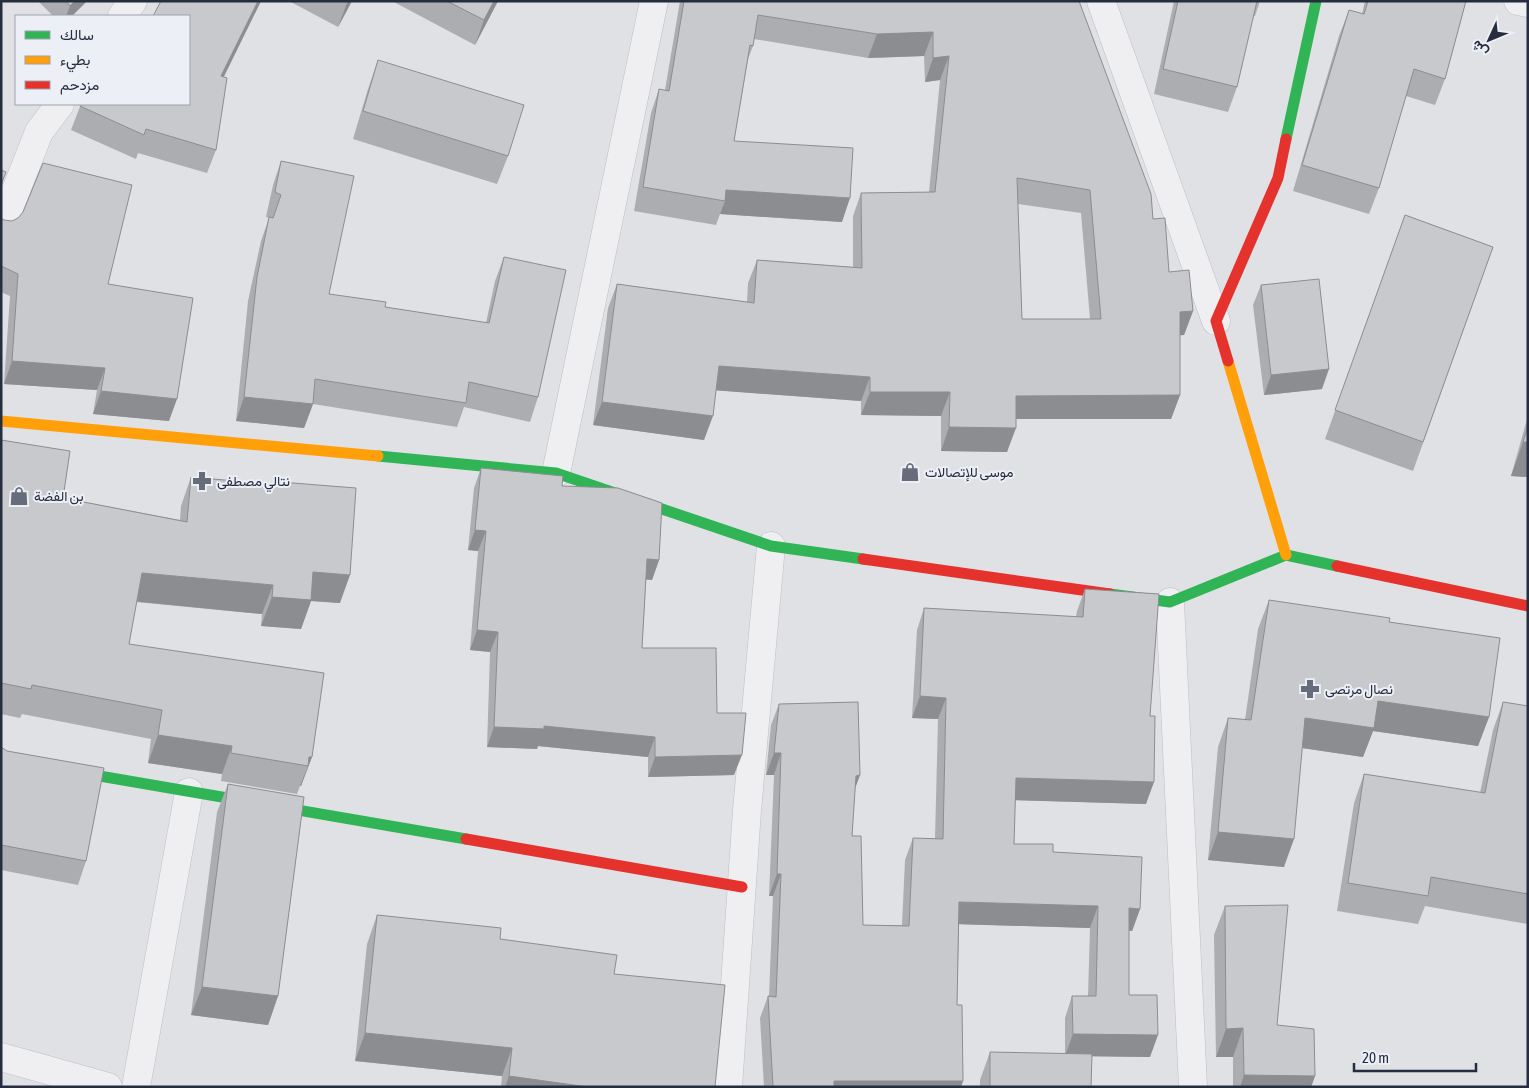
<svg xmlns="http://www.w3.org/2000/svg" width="1529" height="1088" font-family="'Asap Condensed',Vazirmatn,sans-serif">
  <rect width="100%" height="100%" fill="#e0e1e5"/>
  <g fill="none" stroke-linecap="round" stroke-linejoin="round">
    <!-- street casing -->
    <g stroke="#bebfc3" stroke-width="29">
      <g id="street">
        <path d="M 1101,1 L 1216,321"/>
        <path d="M 1518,1 L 1528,3"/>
        <path d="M 122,16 L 133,1"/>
        <path d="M 1,228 L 39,132 L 60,104"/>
        <path d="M 556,473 L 654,1"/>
        <path d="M 1170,602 L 1193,1087"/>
        <path d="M 1,1057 L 108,1087"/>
        <path d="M 136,1087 L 189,792"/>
        <path d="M 728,1087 L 747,810 L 771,546"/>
      </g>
    </g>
    <!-- street -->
    <use href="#street" stroke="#efeff2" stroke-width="28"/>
    <!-- fast -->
    <g stroke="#30b455" stroke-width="11">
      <path d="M 1286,139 L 1316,1"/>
      <path d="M 378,456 L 556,473 L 771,546 L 863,559"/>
      <path d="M 1110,594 L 1170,602 L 1286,555 L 1337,566"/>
      <path d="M 1,759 L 466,839"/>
    </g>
    <!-- slow -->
    <g stroke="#ff9f0a" stroke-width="11">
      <path d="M 1228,361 L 1286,555"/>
      <path d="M 1,421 L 378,456"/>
    </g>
    <!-- jam -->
    <g stroke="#e5322d" stroke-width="11">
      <path d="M 1228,361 L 1216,321 L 1278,178 L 1286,139"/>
      <path d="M 863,559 L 1110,594"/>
      <path d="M 1337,566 L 1528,606"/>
      <path d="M 466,839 L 742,887"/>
    </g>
  </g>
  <!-- wall -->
  <g fill="#acadb0" fill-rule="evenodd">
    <path d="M 38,1 L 87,1 L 72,16 L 53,16 Z"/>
    <path d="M 161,1 L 261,1 L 224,77 L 216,150 L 207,173 L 138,153 L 136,159 L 71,130 L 81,104 L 189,104 Z"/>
    <path d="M 289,1 L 352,1 L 338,27 Z"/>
    <path d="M 392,1 L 498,1 L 475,45 Z"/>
    <path d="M 680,1 L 1079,1 L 1153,219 L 1169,272 L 1193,311 L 1184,335 L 1180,335 L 1180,395 L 1171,419 L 1016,419 L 1007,452 L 941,451 L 941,416 L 861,415 L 861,401 L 716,390 L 704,440 L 593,425 L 608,308 L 617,284 L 747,302 L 748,283 L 757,260 L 853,267 L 853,216 L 861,193 L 929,192 L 940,80 L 925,82 L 924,56 L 868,58 L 754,39 L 753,46 L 748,59 L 734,141 L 842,222 L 720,214 L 716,225 L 634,211 L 651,113 L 659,89 L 665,90 ZM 1018,204 L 1081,213 L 1090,319 L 1022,319 Z"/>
    <path d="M 1174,1 L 1260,1 L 1255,16 L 1253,16 L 1237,87 L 1228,112 L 1154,94 Z"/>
    <path d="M 1365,1 L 1466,1 L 1445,79 L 1435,105 L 1406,96 L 1379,188 L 1369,214 L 1293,191 L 1339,36 L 1349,10 L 1362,14 Z"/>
    <path d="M 378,60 L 508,156 L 497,184 L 353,139 L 368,89 Z"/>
    <path d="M 281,161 L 329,294 L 385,307 L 486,323 L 495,281 L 504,257 L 538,397 L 530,422 L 464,407 L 457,427 L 313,404 L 304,428 L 236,421 L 248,301 L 261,241 L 269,218 L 266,217 L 273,185 Z"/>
    <path d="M 1405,215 L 1493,247 L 1413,471 L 1325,439 Z"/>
    <path d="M 1,218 L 108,284 L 169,421 L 93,414 L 97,390 L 4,384 L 10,296 L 1,292 Z"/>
    <path d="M 1261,285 L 1322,389 L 1264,395 L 1253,305 Z"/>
    <path d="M 1528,416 L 1528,477 L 1511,476 Z"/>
    <path d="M 1,440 L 63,498 L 180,520 L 181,506 L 191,477 L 279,485 L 280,482 L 340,603 L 311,601 L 301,629 L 261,626 L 262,614 L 136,602 L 129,644 L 312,757 L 301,786 L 300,786 L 297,794 L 221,781 L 222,774 L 148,763 L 151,739 L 22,714 L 20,718 L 1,714 Z"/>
    <path d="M 481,468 L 562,486 L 659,560 L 652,580 L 646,579 L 642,648 L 717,713 L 734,775 L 648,777 L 648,757 L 538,746 L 537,749 L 487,747 L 490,652 L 470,650 L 478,551 L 468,550 L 474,488 Z"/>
    <path d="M 1085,589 L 1150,716 L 1146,804 L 1015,800 L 1014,844 L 1053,852 L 1140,909 L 1132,931 L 1129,930 L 1129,995 L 1150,1057 L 1091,1056 L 1091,1087 L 980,1087 L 980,1080 L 990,1052 L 1065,1054 L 1065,1018 L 1072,996 L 1088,996 L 1090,928 L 959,924 L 957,1005 L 963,1081 L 961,1087 L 764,1087 L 760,1018 L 768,996 L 769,996 L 773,896 L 769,896 L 774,775 L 766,775 L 771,725 L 779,704 L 860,775 L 855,787 L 852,836 L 863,925 L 902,925 L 905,860 L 913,838 L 935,839 L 938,719 L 912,718 L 917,630 L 924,608 L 1076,617 L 1077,611 Z"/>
    <path d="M 1269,600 L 1389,622 L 1489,717 L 1478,746 L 1373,731 L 1363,757 L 1302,748 L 1284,867 L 1208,860 L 1218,747 L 1228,718 L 1245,720 L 1258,629 Z"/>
    <path d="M 1503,702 L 1528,706 L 1528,924 L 1425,906 L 1418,924 L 1337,911 L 1354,803 L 1364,774 L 1480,793 L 1493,730 Z"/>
    <path d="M 1,747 L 86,861 L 78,885 L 1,870 Z"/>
    <path d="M 228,784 L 278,996 L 268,1025 L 191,1015 L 217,812 Z"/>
    <path d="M 1225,906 L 1277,1025 L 1315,1076 L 1311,1087 L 1233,1087 L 1233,1057 L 1216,1057 L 1214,935 Z"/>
    <path d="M 377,915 L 500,939 L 614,974 L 715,1087 L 501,1087 L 502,1076 L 355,1061 L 367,944 Z"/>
  </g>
  <!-- shaded-wall -->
  <g fill="#8c8d90">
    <path d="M 75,1 L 87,1 L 72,16 L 66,16 L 70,6 Z"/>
    <path d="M 258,1 L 261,1 L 212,100 L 221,76 Z"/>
    <path d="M 348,1 L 352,1 L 338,27 L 347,3 Z"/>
    <path d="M 494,1 L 498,1 L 475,45 L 484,20 Z"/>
    <path d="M 933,32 L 924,56 L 868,58 L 877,34 Z"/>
    <path d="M 949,56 L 940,80 L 925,82 L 933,58 Z"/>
    <path d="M 726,190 L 850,198 L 842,222 L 720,214 L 725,201 Z"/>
    <path d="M 1193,311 L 1184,335 L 1171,336 L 1180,312 Z"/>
    <path d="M 12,361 L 105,368 L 97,390 L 4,384 Z"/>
    <path d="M 719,366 L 870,377 L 861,401 L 711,390 Z"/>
    <path d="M 1329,369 L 1322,389 L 1264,395 L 1271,375 Z"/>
    <path d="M 101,391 L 177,399 L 169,421 L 93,414 Z"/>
    <path d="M 870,392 L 950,392 L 941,416 L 861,415 Z"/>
    <path d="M 1180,395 L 1171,419 L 1007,419 L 1016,396 Z"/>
    <path d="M 244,397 L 313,404 L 304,428 L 236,421 Z"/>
    <path d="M 602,402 L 713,416 L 704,440 L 593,425 Z"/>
    <path d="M 949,427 L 1016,428 L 1007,452 L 941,451 Z"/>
    <path d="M 1523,442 L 1528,442 L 1528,477 L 1511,476 Z"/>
    <path d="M 475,530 L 486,531 L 478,551 L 468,550 Z"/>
    <path d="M 647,559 L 659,560 L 652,580 L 639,579 Z"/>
    <path d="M 313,572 L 350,575 L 340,603 L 311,601 L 301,629 L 261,626 L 272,597 Z"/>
    <path d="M 142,573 L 273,585 L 262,614 L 131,601 Z"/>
    <path d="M 477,630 L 498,632 L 490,652 L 470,650 Z"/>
    <path d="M 920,696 L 946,698 L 938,719 L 912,718 Z"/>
    <path d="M 1378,701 L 1489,717 L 1478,746 L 1373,731 L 1363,757 L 1295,747 L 1305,718 Z"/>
    <path d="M 544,726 L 655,737 L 648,757 L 538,746 L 537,749 L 487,747 L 494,727 Z"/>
    <path d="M 158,735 L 232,746 L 222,774 L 148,763 Z"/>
    <path d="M 774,753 L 781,753 L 774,775 L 766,775 Z"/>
    <path d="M 742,755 L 734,775 L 648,777 L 655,757 Z"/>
    <path d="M 309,757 L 312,757 L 301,786 L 300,786 L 308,766 Z"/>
    <path d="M 860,775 L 852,797 L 856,776 Z"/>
    <path d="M 1016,778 L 1154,782 L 1146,804 L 1008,800 Z"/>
    <path d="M 1218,832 L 1294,839 L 1284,867 L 1208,860 Z"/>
    <path d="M 777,874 L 781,874 L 773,896 L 769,896 Z"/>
    <path d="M 959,902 L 1098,906 L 1090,928 L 952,924 Z"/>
    <path d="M 1129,908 L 1140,909 L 1132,931 L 1121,930 Z"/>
    <path d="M 202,987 L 278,996 L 268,1025 L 191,1015 Z"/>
    <path d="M 1243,1028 L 1233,1057 L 1216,1057 L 1226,1029 Z"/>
    <path d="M 365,1033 L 512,1048 L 502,1076 L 355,1061 Z"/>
    <path d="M 1073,1034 L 1158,1035 L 1150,1057 L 1065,1056 Z"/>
    <path d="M 1244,1075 L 1315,1076 L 1311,1087 L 1240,1087 Z"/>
    <path d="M 509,1076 L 588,1087 L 505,1087 Z"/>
    <path d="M 834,1081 L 963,1081 L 961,1087 L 832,1087 Z"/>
  </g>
  <!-- building -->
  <g fill="#c8c9cd" stroke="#8c8d90" fill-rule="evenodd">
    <path d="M 66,1 L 75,1 L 70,6 Z"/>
    <path d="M 161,1 L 258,1 L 221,76 L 227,78 L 216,150 L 146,129 L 144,135 L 80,106 L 81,104 L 189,104 L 189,16 L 153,16 Z"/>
    <path d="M 447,1 L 494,1 L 484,20 Z"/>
    <path d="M 684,1 L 1079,1 L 1151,194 L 1153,219 L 1165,218 L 1169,272 L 1189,270 L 1193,311 L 1180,312 L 1180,395 L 1016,396 L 1016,428 L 949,427 L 950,392 L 870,392 L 870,377 L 719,366 L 713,416 L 602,402 L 617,284 L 754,303 L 757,260 L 862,268 L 861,193 L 935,192 L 949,56 L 933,58 L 933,32 L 877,34 L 758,15 L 753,46 L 750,45 L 734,141 L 853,148 L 850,198 L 726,190 L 725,201 L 643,187 L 659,89 L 669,91 ZM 1017,178 L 1090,190 L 1101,319 L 1022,319 Z"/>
    <path d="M 1178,1 L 1257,1 L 1237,87 L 1163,69 Z"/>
    <path d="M 1368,1 L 1466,1 L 1445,79 L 1414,69 L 1379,188 L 1302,165 L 1349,10 L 1364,14 Z"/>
    <path d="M 378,60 L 524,105 L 508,156 L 363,111 Z"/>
    <path d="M 281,161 L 354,176 L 329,294 L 386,302 L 385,307 L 489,323 L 504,257 L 566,270 L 538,397 L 469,382 L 466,403 L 315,379 L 313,404 L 244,397 L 257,277 L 269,217 L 273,218 L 281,195 L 275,192 Z"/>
    <path d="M 43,163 L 132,185 L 108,284 L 193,298 L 177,399 L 101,391 L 105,368 L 12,361 L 18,274 L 1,266 L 1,218 L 4,220 L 12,221 L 18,218 L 23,212 Z"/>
    <path d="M 1,170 L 6,172 L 1,185 Z"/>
    <path d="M 1405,215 L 1493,247 L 1423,442 L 1335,410 Z"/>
    <path d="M 1319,279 L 1329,369 L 1271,375 L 1261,285 Z"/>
    <path d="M 1528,427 L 1528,442 L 1523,442 Z"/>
    <path d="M 1,440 L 70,451 L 63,498 L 187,522 L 191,477 L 280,485 L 280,482 L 356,488 L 350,575 L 313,572 L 311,600 L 272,597 L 273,585 L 142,573 L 129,644 L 324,673 L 312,757 L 309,757 L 308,766 L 231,753 L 232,746 L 158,735 L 162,710 L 32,685 L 31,689 L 1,683 Z"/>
    <path d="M 481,468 L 563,476 L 562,486 L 618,488 L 662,503 L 659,560 L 647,559 L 642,648 L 716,648 L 717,713 L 746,713 L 742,755 L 655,757 L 655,737 L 544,726 L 544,729 L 494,727 L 498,632 L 477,630 L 486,531 L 475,530 Z"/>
    <path d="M 1085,589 L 1159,594 L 1150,716 L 1155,716 L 1154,782 L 1016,778 L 1014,844 L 1053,844 L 1053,852 L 1142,857 L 1140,909 L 1129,908 L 1129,995 L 1157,995 L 1158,1035 L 1073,1034 L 1072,996 L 1096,996 L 1098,906 L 959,902 L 957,1005 L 962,1005 L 963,1081 L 834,1081 L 834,1087 L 773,1087 L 768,996 L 776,997 L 781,874 L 777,874 L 781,753 L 774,753 L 779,704 L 858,702 L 860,775 L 856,776 L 852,836 L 861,836 L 863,925 L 909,926 L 913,838 L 943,839 L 946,698 L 920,696 L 924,608 L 1083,617 Z"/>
    <path d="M 1269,600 L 1390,618 L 1389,622 L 1500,638 L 1489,717 L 1378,701 L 1374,728 L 1305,718 L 1294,839 L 1218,832 L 1228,718 L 1251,720 Z"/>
    <path d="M 1503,702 L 1528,706 L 1528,894 L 1431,877 L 1428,896 L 1348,883 L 1364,774 L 1485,793 Z"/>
    <path d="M 1,747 L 7,751 L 104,768 L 86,861 L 1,845 Z"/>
    <path d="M 228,784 L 304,797 L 278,996 L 202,987 Z"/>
    <path d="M 1288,905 L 1277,1025 L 1314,1029 L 1315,1076 L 1244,1075 L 1243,1028 L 1226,1029 L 1225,906 Z"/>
    <path d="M 377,915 L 501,928 L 500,939 L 617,955 L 614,974 L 725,985 L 715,1087 L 588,1087 L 509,1076 L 512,1048 L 365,1033 Z"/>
    <path d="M 990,1052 L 1092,1054 L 1091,1087 L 990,1087 Z"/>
  </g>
  <!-- icons -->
  <defs>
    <g id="shop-bare" transform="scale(1.5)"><path d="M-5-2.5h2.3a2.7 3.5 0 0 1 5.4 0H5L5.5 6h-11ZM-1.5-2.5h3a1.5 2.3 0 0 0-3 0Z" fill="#666c79" stroke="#eceff5" stroke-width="2.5" paint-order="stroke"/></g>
    <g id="pharmacy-bare" transform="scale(1.5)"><path d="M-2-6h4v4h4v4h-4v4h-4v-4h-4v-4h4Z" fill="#666c79" stroke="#eceff5" stroke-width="2.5" paint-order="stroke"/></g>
  </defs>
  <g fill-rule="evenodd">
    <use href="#shop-bare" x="910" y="472"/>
    <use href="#pharmacy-bare" x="202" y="481"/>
    <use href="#shop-bare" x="19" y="496"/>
    <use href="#pharmacy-bare" x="1310" y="689"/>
  </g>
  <g text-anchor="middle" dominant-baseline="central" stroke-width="4" stroke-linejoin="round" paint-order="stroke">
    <!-- poi labels -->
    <g font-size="14" fill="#252d3f" stroke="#eceff5" text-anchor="start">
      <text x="925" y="472">موسى للإتصالات</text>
      <text x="217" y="481">نتالي مصطفى</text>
      <text x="34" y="496">بن الفضة</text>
      <text x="1325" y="689">نصال مرتصى</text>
    </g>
  </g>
  <!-- border -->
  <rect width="1529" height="1088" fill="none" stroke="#252d3f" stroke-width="5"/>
  <!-- legend -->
  <rect x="15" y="15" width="175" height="90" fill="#eceff5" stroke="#9ca1ac"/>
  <rect x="25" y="31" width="25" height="8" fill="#30b455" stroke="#9ca1ac"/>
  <text x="60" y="40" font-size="15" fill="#252d3f">سالك</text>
  <rect x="25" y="56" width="25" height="8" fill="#ff9f0a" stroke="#9ca1ac"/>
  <text x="60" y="65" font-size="15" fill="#252d3f">بطيء</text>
  <rect x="25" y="81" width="25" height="8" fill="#e5322d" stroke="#9ca1ac"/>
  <text x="60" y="90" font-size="15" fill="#252d3f">مزدحم</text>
  <!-- north arrow -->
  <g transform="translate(1489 40) rotate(226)" stroke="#eceff5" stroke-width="4" paint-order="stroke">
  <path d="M0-4L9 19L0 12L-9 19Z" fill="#252d3f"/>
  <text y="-8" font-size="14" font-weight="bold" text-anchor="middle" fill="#252d3f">ش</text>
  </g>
  <!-- scale -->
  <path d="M1354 1063v8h122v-8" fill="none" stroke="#252d3f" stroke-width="2.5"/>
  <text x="1362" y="1063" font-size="15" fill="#252d3f" stroke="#eceff5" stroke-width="4" paint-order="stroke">20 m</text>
</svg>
